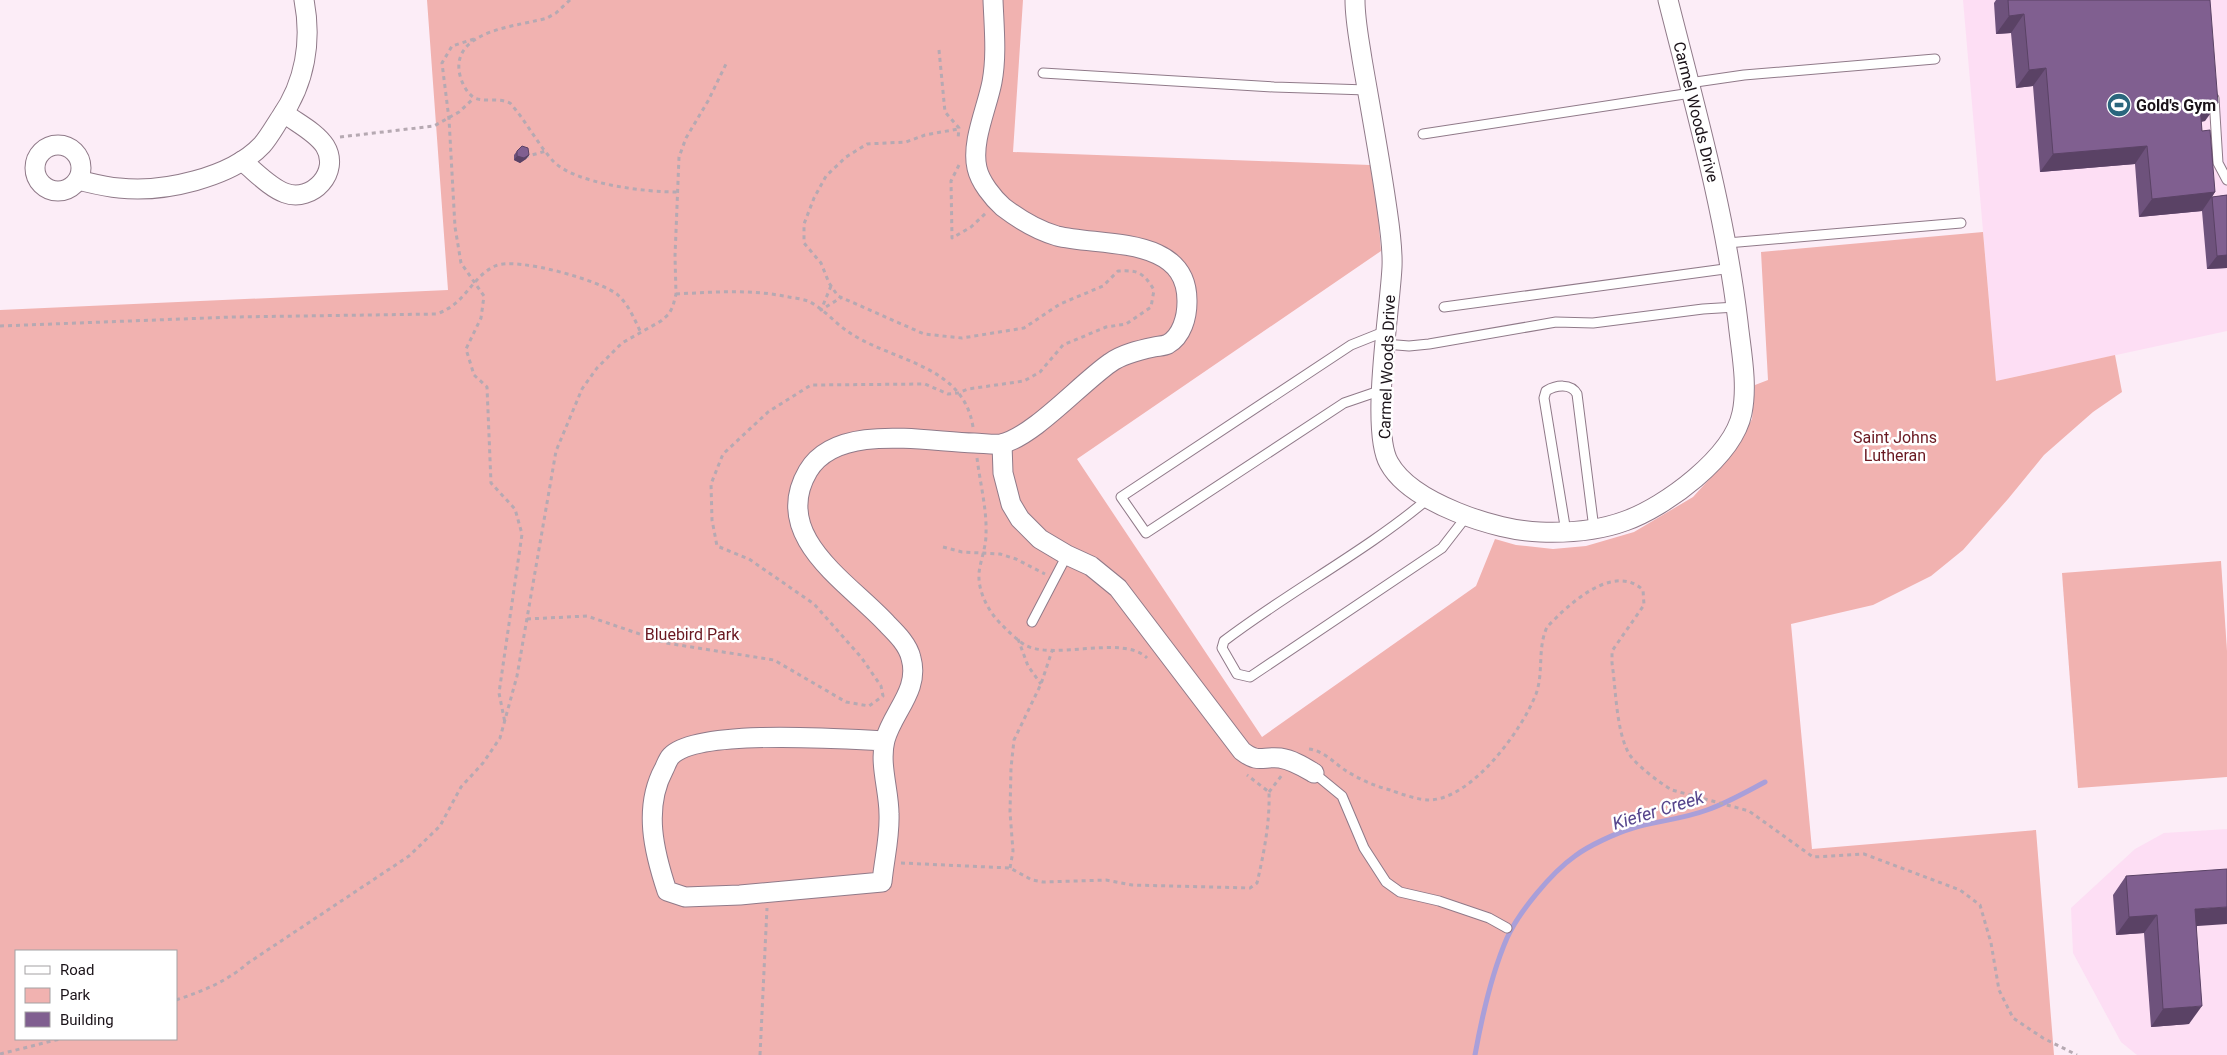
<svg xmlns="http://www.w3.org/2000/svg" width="2227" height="1055" font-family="Roboto,sans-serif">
  <rect width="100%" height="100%" fill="#fcedf7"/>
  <!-- built -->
  <g fill="#fddef4">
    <path d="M 1963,0 L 2227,0 L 2227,331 L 1996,381 Z"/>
    <path d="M 2227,829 L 2227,1055 L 2137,1055 L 2121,1042 L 2073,953 L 2071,908 L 2135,849 L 2164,833 Z"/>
  </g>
  <!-- green -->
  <g fill="#f1b2b0" fill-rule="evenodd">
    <path d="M 427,0 L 1023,0 L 1013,152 L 1370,165 L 1378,213 L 1381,251 L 1077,459 L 1262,737 L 1476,586 L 1495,539 L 1516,545 L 1553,549 L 1586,546 L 1634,532 L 1693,497 L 1734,452 L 1752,419 L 1755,385 L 1768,380 L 1761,252 L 1983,232 L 1996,381 L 2115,355 L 2122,392 L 2093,412 L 2044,455 L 2008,499 L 1963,550 L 1931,576 L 1873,605 L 1791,624 L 1812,849 L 2036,830 L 2054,1055 L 0,1055 L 0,310 L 448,290 ZM 16,951 L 176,951 L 176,1039 L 16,1039 Z"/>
    <path d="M 2221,561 L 2227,651 L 2227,777 L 2078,788 L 2062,573 Z"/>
  </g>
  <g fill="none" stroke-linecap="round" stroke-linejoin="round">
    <!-- stream -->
    <path stroke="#a99fd9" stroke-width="5" d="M 1475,1055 C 1482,1016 1491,975 1507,938 C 1519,912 1551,873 1575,856 C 1588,846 1616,833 1633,828 C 1657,821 1683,819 1707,810 C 1727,803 1746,792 1765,782"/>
    <!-- service casing -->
    <g stroke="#907a89" stroke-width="11">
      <g id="service">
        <path d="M 1043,73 L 1274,87 L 1367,90"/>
        <path d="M 1689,83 L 1744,75 L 1935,59"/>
        <path d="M 2214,98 L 2218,163 L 2227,180"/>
        <path d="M 1423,134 L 1691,93"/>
        <path d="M 1727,243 L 1961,223"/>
        <path d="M 1444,307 L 1732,268"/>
        <path d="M 1385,344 L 1409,346 L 1429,344 L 1556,322 L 1593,323 L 1703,309 L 1736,307"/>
        <path d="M 1382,390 L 1344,403 L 1146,533 L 1121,497 L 1351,345 L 1386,331"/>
        <path d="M 1429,498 C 1365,552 1291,590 1224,641 L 1222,648 L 1237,674 L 1250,677 L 1442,548 L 1466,517"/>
        <path d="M 1566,532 L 1544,398 L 1546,391 C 1556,385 1571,383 1577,394 L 1594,529"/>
        <path d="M 1032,622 L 1067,555"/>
        <path d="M 1314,773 L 1342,796 L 1364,848 L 1386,882 L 1400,892 L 1439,901 L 1489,918 L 1507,928"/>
      </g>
    </g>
    <!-- minor casing -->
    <g stroke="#907a89" stroke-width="21">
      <g id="minor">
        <path d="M 1355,0 C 1355,20 1359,39 1362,59 C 1370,106 1379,154 1386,202 C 1389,223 1393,246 1392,267 C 1390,310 1370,430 1389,463 C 1411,503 1497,531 1540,532 C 1568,533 1598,531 1625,521 C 1665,507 1733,457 1742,413 C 1748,384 1741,351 1738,322 C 1725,212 1695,107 1668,0"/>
        <circle cx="58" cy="168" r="23"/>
        <path d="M 242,161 C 255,171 269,187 285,193 C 312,203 341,172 325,146 C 316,132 297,123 284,113"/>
        <path d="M 78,180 C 91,183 105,187 119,188 C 162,193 231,178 262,145 C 269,137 275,126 281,117 C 305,83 312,41 304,0"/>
        <path d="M 1002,444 L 1003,473 L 1011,504 L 1020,519 L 1040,539 L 1067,555 L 1091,566 L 1118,588 L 1242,751 C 1259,764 1262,756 1280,758 C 1293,760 1304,767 1314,773"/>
        <path d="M 885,741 C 844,739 698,728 671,756 C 668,759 666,765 664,769 C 643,808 654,852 667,891 L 685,897 L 740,895 L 882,882 C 884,860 890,837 889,814 C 889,790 879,764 885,740 C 893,711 920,690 911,658 C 908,645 897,634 888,625 C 850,583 769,537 808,471 C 837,422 926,442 974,443 C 982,443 993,445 1001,444 C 1033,437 1081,383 1110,363 C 1122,354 1140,350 1154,347 C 1159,346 1164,346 1168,344 C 1182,336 1187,317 1187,302 C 1188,235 1102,247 1057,236 C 1036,230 1020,220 1003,207 C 993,198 980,182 977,168 C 971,142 987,108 992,82 C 997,55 994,27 993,0"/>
      </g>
    </g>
    <!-- path -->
    <g stroke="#b6a9b2" stroke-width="3" stroke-dasharray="4 4" stroke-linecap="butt">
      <path d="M 570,0 L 556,13 L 547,18 C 521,26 455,29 459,70 C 460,79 465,91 473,97 C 481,103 498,97 510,103 C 526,121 537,143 553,161 C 575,184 645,192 677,192"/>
      <path d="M 474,39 L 452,46 L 442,63 L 449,119 L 455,227 L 461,263 L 484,296 L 481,318 L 466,349 L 474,375 L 487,387 L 491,483 L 515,509 L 522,534 L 499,693 L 505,723"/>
      <path d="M 939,50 L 945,112 L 959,128 L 958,139"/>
      <path d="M 340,137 L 434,126 L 459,112 L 474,98"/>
      <path d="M 525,157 L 546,151"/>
      <path d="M 959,165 L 951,181 L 952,238 L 971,227 L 986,213"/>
      <path d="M 831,286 L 821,310 L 842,297"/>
      <path d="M 676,294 C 714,292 751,289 789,297 C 795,298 802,299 808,301 C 823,308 834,322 847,331 C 891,362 963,363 973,427"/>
      <path d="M 0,326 L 233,317 L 437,314 C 468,302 470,278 495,266 C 515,256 604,281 619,296 C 629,306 635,320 641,333"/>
      <path d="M 977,458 C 980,483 987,509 986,534 C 986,546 982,556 980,567 C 975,587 988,612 1002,625 C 1009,632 1017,640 1025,645 C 1054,661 1123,634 1147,658"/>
      <path d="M 943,547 L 962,552 L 1000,554 L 1016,559 L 1045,574"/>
      <path d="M 527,619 L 587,616 L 666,643 L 774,660 L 846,702 L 869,706 L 883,696 L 881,686 L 861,657 L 814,604 L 749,559 L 717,546 L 712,520 L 711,484 L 723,454 L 768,412 L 811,385 L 925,384 L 948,394 L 958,393 L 968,389 L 1024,381 L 1040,372 L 1063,345 L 1106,327 L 1126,324 L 1151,307 L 1154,290 C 1143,272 1138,270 1118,271 L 1103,286 L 1060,304 L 1024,328 L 962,338 L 924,334 L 838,296 L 829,283 L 821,263 L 804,243 L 804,224 L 814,198 L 826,176 L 846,157 L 867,144 L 906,142 L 925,135 L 958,129"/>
      <path d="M 1018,639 L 1028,666 L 1041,684"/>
      <path d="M 1309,749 C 1325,751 1336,765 1348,772 C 1361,780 1375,786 1390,790 C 1401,794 1418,800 1430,800 C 1473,798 1522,730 1536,694 C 1544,672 1537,649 1547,627 C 1568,605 1613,562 1643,590 L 1644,605 L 1612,651 L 1612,663 C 1616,690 1616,728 1628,752 C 1634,764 1660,783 1672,790 L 1749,811 L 1813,857 L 1864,854 L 1960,890 L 1980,905 L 1991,943 L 1999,990 L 2013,1018 L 2043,1038 L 2077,1055"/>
      <path d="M 1269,792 L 1282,775"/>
      <path d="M 901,863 L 1010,868 L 1032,880 L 1043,882 L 1106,880 L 1132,885 L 1250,888 L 1257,883 C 1264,853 1270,822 1269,792 L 1247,775"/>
      <path d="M 1010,868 L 1013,851 L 1010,812 L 1011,768 L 1014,740 L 1041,684 L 1052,651"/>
      <path d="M 176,1000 C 203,991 226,982 248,963 L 409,856 L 440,826 L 461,787 L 483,763 L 500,738 L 517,676 L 556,451 L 582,389 L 597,368 L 622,343 L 661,321 L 669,314 L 673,306 L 676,294 L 675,256 L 679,157 L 686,138 L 708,101 L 726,64"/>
      <path d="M 0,1054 L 60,1039"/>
      <path d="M 760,1055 L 767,908"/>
    </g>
    <!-- service -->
    <use href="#service" stroke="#fff" stroke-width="9"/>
    <!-- minor -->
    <use href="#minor" stroke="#fff" stroke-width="19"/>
  </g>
  <!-- wall -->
  <g fill="#6e527c">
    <path d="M 1996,0 L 2210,0 L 2205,121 L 2201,122 L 2202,131 L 2215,192 L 2212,197 L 2227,195 L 2227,268 L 2207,269 L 2202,211 L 2139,217 L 2135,164 L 2040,172 L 2033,86 L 2016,88 L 2011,33 L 1996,34 L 1994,3 Z"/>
    <path d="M 517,151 L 529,155 L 526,159 L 520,163 L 514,160 L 514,155 Z"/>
    <path d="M 2126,876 L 2197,926 L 2189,1024 L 2151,1027 L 2144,933 L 2116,935 L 2113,895 Z"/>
  </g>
  <!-- shaded-wall -->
  <g fill="#5a4265">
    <path d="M 2024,14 L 2011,33 L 1996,34 L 2009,16 Z"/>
    <path d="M 2046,68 L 2033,86 L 2016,88 L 2029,70 Z"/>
    <path d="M 2218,103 L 2205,121 L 2187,123 L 2200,105 Z"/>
    <path d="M 2147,146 L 2135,164 L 2040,172 L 2053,154 Z"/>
    <path d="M 529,155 L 526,159 L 520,163 L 514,160 L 517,156 Z"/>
    <path d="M 2215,192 L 2202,211 L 2139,217 L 2152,199 Z"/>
    <path d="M 2227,255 L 2227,268 L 2207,269 L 2217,256 Z"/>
    <path d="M 2227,907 L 2227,924 L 2183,927 L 2195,909 Z"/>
    <path d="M 2157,915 L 2144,933 L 2116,935 L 2129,917 Z"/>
    <path d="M 2202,1006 L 2189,1024 L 2151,1027 L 2163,1009 Z"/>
  </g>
  <!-- building -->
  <g fill="#805f90" stroke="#5a4265">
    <path d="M 2008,0 L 2210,0 L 2218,103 L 2200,105 L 2202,131 L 2210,130 L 2215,192 L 2152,199 L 2147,146 L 2053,154 L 2046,68 L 2029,70 L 2024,14 L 2009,16 Z"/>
    <path d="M 522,146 L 528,148 L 529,155 L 524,158 L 517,156 L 517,151 Z"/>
    <path d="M 2227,195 L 2227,255 L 2217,256 L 2212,197 Z"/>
    <path d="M 2227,869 L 2227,907 L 2195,909 L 2202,1006 L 2163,1009 L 2157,915 L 2129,917 L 2126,876 Z"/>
  </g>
  <!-- icons -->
  <defs>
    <g id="stadium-disc" transform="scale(1.25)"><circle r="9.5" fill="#2a667d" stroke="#fff"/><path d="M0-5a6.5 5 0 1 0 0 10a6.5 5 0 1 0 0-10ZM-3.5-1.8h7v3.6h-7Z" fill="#fff"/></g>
  </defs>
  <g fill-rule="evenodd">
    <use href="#stadium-disc" x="2119" y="105"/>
  </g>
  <g text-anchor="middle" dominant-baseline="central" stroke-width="5" stroke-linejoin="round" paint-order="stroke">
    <!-- poi labels -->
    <g font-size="16" font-weight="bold" fill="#1b1319" stroke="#fff" text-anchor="start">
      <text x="2136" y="105">Gold's Gym</text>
    </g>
    <!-- street labels -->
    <g font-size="16" fill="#1b1319" stroke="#fff">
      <text transform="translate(1696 112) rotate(76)">Carmel Woods Drive</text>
      <text transform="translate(1387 367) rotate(-88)">Carmel Woods Drive</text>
    </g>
    <!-- park labels -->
    <g font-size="16" fill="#691820" stroke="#fff">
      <text x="1895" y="437">Saint Johns<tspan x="1895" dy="18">Lutheran</tspan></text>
      <text x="692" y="634">Bluebird Park</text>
    </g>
    <!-- water labels -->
    <g font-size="18" font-style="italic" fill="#57468d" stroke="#fff">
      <text transform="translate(1658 810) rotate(-17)">Kiefer Creek</text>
    </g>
  </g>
  <!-- legend -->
  <rect x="15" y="950" width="162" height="90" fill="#ffffff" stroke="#a4a1a3"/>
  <rect x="25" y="966" width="25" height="8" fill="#ffffff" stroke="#a4a1a3"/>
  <text x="60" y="975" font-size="15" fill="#1b1319">Road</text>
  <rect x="25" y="988" width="25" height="15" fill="#f1b2b0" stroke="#a4a1a3"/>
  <text x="60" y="1000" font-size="15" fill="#1b1319">Park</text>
  <rect x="25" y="1012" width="25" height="15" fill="#805f90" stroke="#a4a1a3"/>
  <text x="60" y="1025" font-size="15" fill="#1b1319">Building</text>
</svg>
